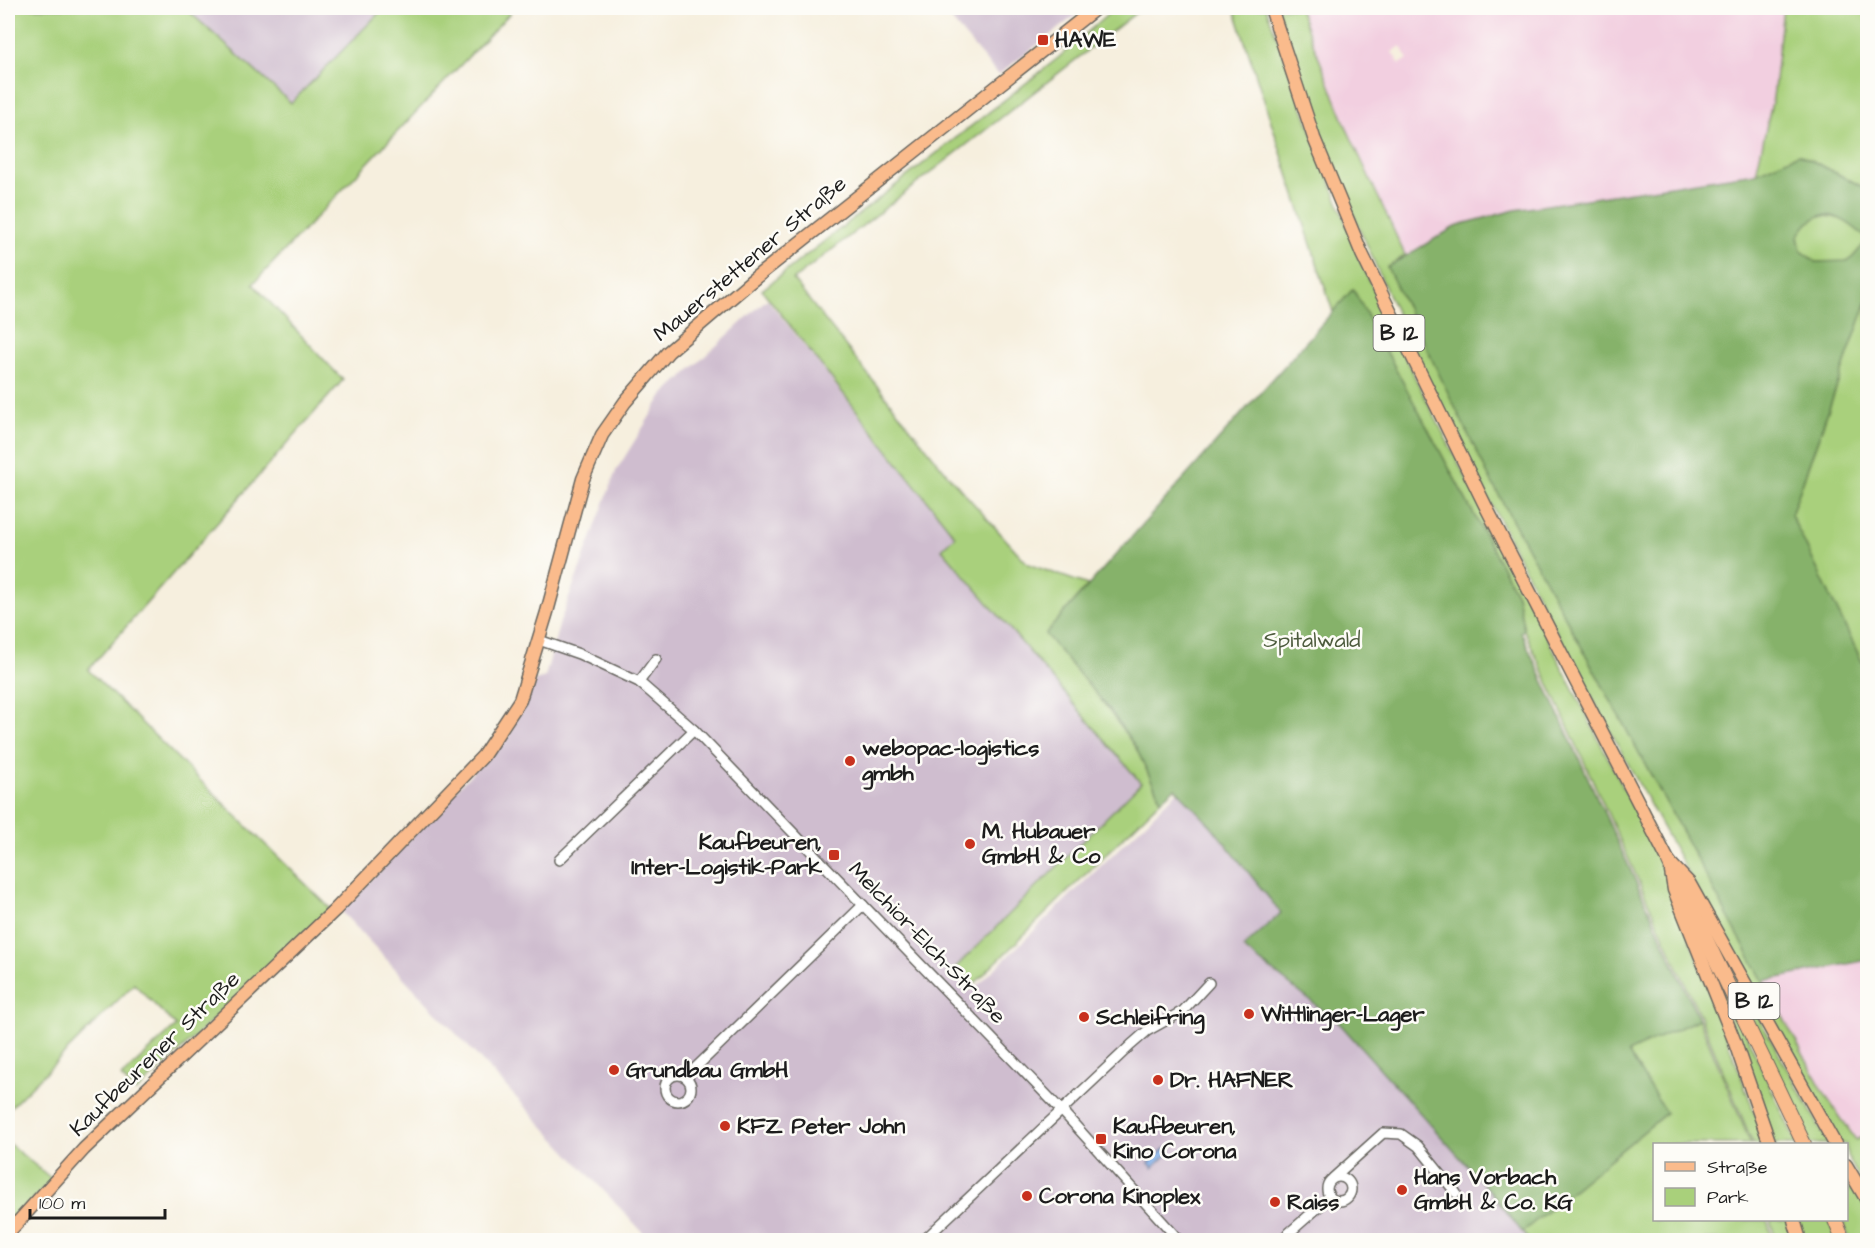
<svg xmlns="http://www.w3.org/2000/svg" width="1875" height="1248" font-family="'Architects Daughter',sans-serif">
  <rect width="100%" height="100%" fill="#fdfcf7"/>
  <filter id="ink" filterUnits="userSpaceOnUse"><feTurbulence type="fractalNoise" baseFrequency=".0167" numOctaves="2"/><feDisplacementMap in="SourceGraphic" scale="12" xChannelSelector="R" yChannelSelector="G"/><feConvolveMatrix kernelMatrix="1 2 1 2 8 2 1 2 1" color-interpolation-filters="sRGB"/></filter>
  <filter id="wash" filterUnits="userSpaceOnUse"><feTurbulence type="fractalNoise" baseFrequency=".008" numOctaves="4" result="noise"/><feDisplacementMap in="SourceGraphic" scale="24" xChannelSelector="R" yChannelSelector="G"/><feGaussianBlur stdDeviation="1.35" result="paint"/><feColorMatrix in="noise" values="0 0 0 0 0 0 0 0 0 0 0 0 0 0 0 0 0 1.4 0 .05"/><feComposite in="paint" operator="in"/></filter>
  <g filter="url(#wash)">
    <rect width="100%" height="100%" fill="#f6efde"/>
    <!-- built -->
    <g fill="#f2cfe0" fill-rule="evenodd">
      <path d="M 1299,8 L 1783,8 L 1773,98 L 1756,173 L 1458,225 L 1405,255 L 1348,131 ZM 1401,46 L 1408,59 L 1400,64 L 1392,52 Z"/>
      <path d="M 1867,960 L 1867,1134 L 1856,1141 L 1827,1098 L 1763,981 Z"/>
    </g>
    <!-- industrial -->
    <g fill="#cfbdcf">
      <path d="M 185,8 L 384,8 L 291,104 Z"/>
      <path d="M 941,8 L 1085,8 L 998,75 Z"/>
      <path d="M 767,299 L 955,536 L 943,550 L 1142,783 L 953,971 L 972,991 L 1178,791 L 1212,827 L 1282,913 L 1243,949 L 1340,1024 L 1490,1191 L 1529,1240 L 650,1240 L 341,911 L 509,734 L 535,680 L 545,677 L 560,622 L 616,471 L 663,395 Z"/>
    </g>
    <!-- green -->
    <g fill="#a9d07b" stroke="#62764c" stroke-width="1.5">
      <path d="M 8,8 L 185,8 L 291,103 L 384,8 L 505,8 L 510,13 L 253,284 L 343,380 L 88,670 L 331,909 L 136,1092 L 121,1077 L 176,1026 L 134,984 L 8,1110 Z"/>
      <path d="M 1115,8 L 1142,8 L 793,280 L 948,475 L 1028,564 L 1088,585 L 1050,629 L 1136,748 L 1161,800 L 969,989 L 953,970 L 1141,783 L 942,549 L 955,536 L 762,290 L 1058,58 Z"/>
      <path d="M 1234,8 L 1266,8 L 1358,256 L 1404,356 L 1663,866 L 1766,1144 L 1753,1144 L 1701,1018 L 1524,630 L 1517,595 L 1353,289 L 1333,312 Z"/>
      <path d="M 1277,8 L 1299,8 L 1348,131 L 1405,255 L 1388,267 L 1488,475 L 1827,1098 L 1856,1140 L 1867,1134 L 1867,1192 L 1847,1156 L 1846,1144 L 1840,1144 L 1661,825 L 1553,625 L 1413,351 L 1319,135 Z"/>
      <path d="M 1783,8 L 1867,8 L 1867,189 L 1799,154 L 1756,173 L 1773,98 Z"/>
      <path d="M 1818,216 C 1838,216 1859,222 1867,241 L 1849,262 L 1815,262 L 1801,250 L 1798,237 L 1805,224 Z"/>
      <path d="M 1867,301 L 1867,672 L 1791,515 Z"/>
      <path d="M 1693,920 L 1797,1144 L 1773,1144 Z"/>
      <path d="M 1726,959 L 1829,1144 L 1810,1144 L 1724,960 Z"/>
      <path d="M 1699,1019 L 1751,1144 L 1654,1144 L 1654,1220 L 1767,1220 L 1773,1240 L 1529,1240 L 1522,1232 L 1666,1113 L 1627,1052 Z"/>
      <path d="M 8,1143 L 52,1179 L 8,1226 Z"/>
      <path d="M 1847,1173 L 1867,1209 L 1867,1240 L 1850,1240 L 1842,1220 L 1846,1220 Z"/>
      <path d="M 1770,1220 L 1790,1220 L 1797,1240 L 1776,1240 Z"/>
      <path d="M 1797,1220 L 1829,1220 L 1838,1240 L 1803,1240 Z"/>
    </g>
    <!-- forest -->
    <g fill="#86b26b" stroke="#516744" stroke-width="1.5">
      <path d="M 1799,154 L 1867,189 L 1867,238 C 1843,218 1819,199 1798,237 L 1801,250 L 1815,262 L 1849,261 L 1867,241 L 1867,301 L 1791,515 L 1867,672 L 1868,960 L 1763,981 L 1488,475 L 1387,267 L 1458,225 L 1515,210 L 1755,173 Z"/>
      <path d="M 1353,289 L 1517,595 L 1524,630 L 1521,632 L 1699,1019 L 1628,1052 L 1666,1113 L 1522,1232 L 1490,1191 L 1340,1024 L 1243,948 L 1281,913 L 1212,827 L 1175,788 L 1161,800 L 1136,748 L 1109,709 L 1045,634 Z"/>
    </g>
    <!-- water -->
    <path fill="#81b0ec" stroke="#4e6684" stroke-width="1.5" d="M 1165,1148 L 1169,1153 L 1153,1168 L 1149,1163 Z"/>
  </g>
  <g filter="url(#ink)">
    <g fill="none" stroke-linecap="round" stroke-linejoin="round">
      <!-- minor casing -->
      <g stroke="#686660" stroke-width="12">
        <g id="minor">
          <path d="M 539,640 L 579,654 L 639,682 L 694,730 L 1063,1112 L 1179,1240"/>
          <path d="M 639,682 L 656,659"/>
          <path d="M 559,860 L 694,730"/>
          <circle cx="678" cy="1088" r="13"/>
          <path d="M 686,1077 L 863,905"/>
          <circle cx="1339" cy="1189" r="12"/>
          <path d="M 1333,1178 L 1383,1133 L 1401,1134 L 1418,1146 L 1456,1193"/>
          <path d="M 924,1240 L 1131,1045 L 1147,1031 L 1183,1011 L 1209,983"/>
          <path d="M 1281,1240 L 1330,1197"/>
        </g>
      </g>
      <!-- major casing -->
      <g stroke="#686660" stroke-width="15">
        <g id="major">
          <path d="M 1271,8 L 1314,138 L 1362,254 L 1485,505 L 1669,862 L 1689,883 L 1835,1144"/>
          <path d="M 1671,872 L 1674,890 L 1734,1040 L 1770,1144"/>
          <path d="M 1846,1165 L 1868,1202"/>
          <path d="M 1794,1220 L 1800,1240"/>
          <path d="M 8,1233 L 84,1149 L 335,910 L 483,756 L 520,700 L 547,612 L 583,479 L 602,435 L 625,402 L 668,352 L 750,282 L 1096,8"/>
        </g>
      </g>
      <!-- highway casing -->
      <g stroke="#686660" stroke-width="16">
        <g id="highway">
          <path d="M 1669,862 L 1804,1144"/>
          <path d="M 1835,1220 L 1843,1240"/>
        </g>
      </g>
      <!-- minor -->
      <use href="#minor" stroke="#fff" stroke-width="9"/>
      <!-- major -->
      <use href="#major" stroke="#fabb8c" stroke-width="12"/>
      <!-- highway -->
      <use href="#highway" stroke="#fabb8c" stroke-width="14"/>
    </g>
  </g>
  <!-- markers -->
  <g fill="#c8321e" stroke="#fdfcf7" stroke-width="2">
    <rect x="1037" y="34" width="12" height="12" rx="3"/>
    <circle cx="850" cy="761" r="6"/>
    <circle cx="970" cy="844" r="6"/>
    <rect x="828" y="849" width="12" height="12" rx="3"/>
    <circle cx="1249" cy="1014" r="6"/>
    <circle cx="1084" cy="1017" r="6"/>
    <circle cx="614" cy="1070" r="6"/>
    <circle cx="1158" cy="1080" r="6"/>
    <circle cx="725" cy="1126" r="6"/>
    <rect x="1095" y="1133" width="12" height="12" rx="3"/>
    <circle cx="1402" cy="1190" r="6"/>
    <circle cx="1027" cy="1196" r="6"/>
    <circle cx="1275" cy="1202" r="6"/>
  </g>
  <g text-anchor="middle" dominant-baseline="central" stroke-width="5" stroke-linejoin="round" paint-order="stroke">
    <!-- shield labels -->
    <g fill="#fdfcf7" stroke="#605f5e" stroke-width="1.5">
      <rect x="1373.5" y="315" width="51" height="36" rx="4.5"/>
      <rect x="1728.5" y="983" width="51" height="36" rx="4.5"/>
    </g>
    <g font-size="21" font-weight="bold" fill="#1c1c1c">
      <text x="1399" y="333">B 12</text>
      <text x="1754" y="1001">B 12</text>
    </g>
    <!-- poi labels -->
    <g font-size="22" font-weight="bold" fill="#1c1c1c" stroke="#fdfcf7" text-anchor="start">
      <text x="1055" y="40">HAWE</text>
      <text x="862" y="748">webopac-logistics<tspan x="862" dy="25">gmbh</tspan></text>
      <text x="982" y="831">M. Hubauer<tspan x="982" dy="25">GmbH &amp; Co</tspan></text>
      <text x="822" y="842" text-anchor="end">Kaufbeuren,<tspan x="822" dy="25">Inter-Logistik-Park</tspan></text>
      <text x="1261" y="1014">Wittlinger-Lager</text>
      <text x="1096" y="1017">Schleifring</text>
      <text x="626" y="1070">Grundbau GmbH</text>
      <text x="1170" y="1080">Dr. HAFNER</text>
      <text x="737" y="1126">KFZ Peter John</text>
      <text x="1113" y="1126">Kaufbeuren,<tspan x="1113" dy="25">Kino Corona</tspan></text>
      <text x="1414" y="1177">Hans Vorbach<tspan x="1414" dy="25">GmbH &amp; Co. KG</tspan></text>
      <text x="1039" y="1196">Corona Kinoplex</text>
      <text x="1287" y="1202">Raiss</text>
    </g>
    <!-- street labels -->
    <g font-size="22" fill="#1c1c1c" stroke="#fdfcf7">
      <text transform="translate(750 259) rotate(-40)">Mauerstettener Straße</text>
      <text transform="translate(927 943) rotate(46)">Melchior-Elch-Straße</text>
      <text transform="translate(155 1054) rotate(-44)">Kaufbeurener Straße</text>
    </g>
    <!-- park labels -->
    <g font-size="22" fill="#4d5b3d" stroke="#fdfcf7">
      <text x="1312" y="640">Spitalwald</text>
    </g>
  </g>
  <!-- margin -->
  <rect width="1875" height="1248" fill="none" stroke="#fdfcf7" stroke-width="30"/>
  <!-- legend -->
  <rect x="1653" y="1143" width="195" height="78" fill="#fdfcf7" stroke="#a3a29f" stroke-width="1.5"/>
  <rect x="1665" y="1162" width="30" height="9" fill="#fabb8c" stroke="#a3a29f" stroke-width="1.5"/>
  <text x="1707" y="1173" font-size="18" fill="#1c1c1c">Straße</text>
  <rect x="1665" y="1188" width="30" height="18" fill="#a9d07b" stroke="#a3a29f" stroke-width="1.5"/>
  <text x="1707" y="1203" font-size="18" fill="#1c1c1c">Park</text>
  <!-- scale -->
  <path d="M30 1209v9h135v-9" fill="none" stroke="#1c1c1c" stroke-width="3"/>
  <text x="39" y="1209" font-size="18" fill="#1c1c1c" stroke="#fdfcf7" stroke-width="4.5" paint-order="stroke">100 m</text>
</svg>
